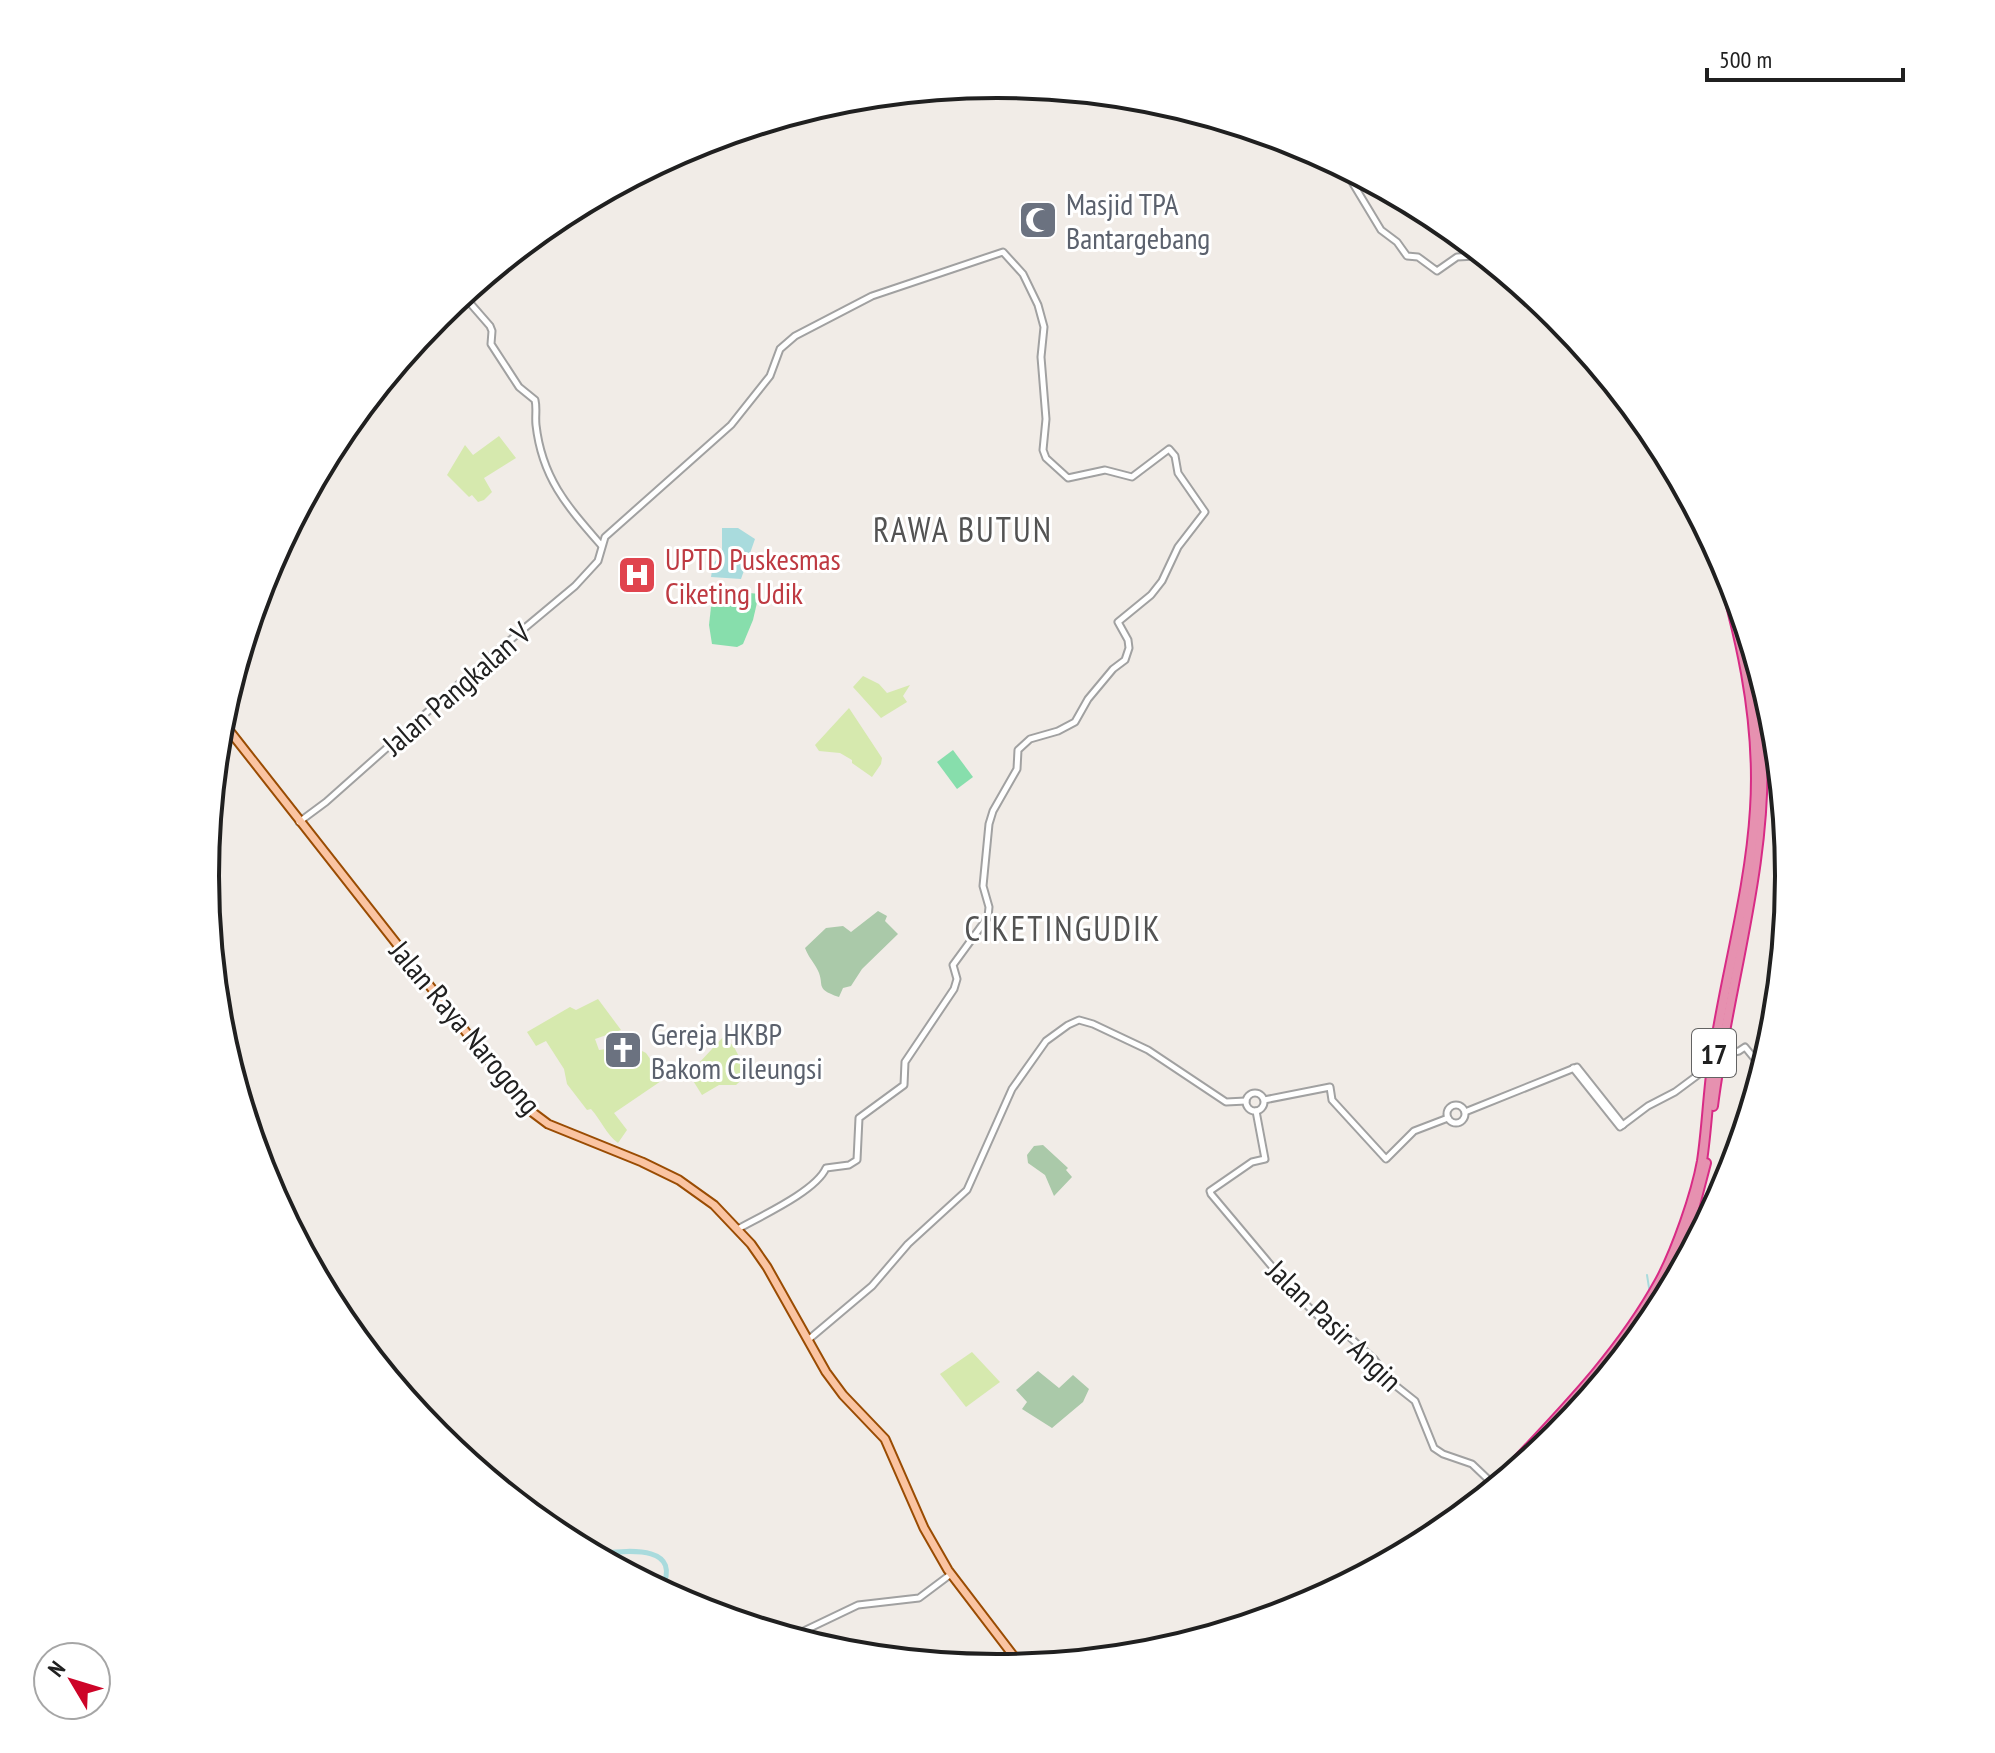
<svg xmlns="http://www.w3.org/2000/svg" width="1995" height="1753" font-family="'PT Sans Narrow',sans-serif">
  <rect width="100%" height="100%" fill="#f1ece7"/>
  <!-- grass -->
  <g fill="#d6e9ae">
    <path d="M 499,436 L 516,458 L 484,478 L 492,492 L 484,500 L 478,502 L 472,495 L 469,497 L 447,475 L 465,445 L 473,455 Z"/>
    <path d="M 863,676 L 879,684 L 887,693 L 910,685 L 903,696 L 907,702 L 881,718 L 853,687 Z"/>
    <path d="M 849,708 L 882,758 L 881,764 L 872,777 L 852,763 L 852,760 L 840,753 L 819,751 L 815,745 Z"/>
    <path d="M 598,999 L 621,1030 L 595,1039 L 599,1050 L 606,1049 L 611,1059 L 638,1049 L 646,1053 L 664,1079 L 614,1113 L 627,1130 L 618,1143 C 606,1134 601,1120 591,1109 L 587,1110 L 567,1084 L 564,1069 L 546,1041 L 536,1046 L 527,1032 L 570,1007 L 576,1010 Z"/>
    <path d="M 724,1036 L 734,1047 L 748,1074 L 736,1085 L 719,1085 L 702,1095 L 687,1071 L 699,1063 Z"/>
    <path d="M 972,1352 L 1000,1382 L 966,1407 L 940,1374 Z"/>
  </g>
  <!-- cemetery -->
  <g fill="#aac9a9">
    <path d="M 878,911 L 887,916 L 885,921 L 898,934 L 862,969 L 851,986 L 843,988 L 839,997 C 812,988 827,985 816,967 C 812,960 808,956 805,948 L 826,928 L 843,926 L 851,932 Z"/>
    <path d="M 1043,1145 L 1068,1168 L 1066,1170 L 1072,1177 L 1054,1196 L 1045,1175 L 1028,1163 L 1027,1155 L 1034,1146 Z"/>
    <path d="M 1038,1371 L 1059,1388 L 1073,1375 L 1089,1389 L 1083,1402 L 1052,1428 L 1022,1409 L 1027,1402 L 1016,1390 Z"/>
  </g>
  <!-- pitch -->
  <g fill="#87deac">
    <path d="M 713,589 L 759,594 L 753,620 L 743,644 L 737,647 L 712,644 L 709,625 Z"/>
    <path d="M 953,750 L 973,777 L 957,789 L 937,762 Z"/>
  </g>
  <!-- water -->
  <path fill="#a9dbdd" d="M 722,528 L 738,528 L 755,539 L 741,579 L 711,577 L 713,564 L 722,553 Z"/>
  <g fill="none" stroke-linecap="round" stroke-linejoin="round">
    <!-- stream -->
    <g stroke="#a9dbdd" stroke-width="2">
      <path d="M 1647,1275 L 1650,1294"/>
      <path d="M 1639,1333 L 1647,1328"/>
    </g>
    <!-- river -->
    <path stroke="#a9dbdd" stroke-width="5" d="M 592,1554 C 619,1552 686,1540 661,1591"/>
    <!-- minor casing -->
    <g stroke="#a1a1a1" stroke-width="9">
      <g id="minor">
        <path d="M 1334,162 L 1342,171 L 1346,172 L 1381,230 L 1397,242 L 1407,256 L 1418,257 L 1437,271 L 1457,257 L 1476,256 L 1510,277"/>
        <path d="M 463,295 L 490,326 L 492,331 L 491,344 L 519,387 L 535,400 C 537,408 535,416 536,425 C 542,478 567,506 601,545"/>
        <path d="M 299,822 L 326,802 L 478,667 L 575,586 L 598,561 L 605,537 L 731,425 L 770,376 L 780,349 L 795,336 L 872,296 L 1003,252 L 1023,274 L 1038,305 L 1044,327 L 1041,357 L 1046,419 L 1043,450 L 1046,458 L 1068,478 L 1105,470 L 1132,477 L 1169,449 L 1175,456 L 1178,473 L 1205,512 L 1178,547 L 1162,581 L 1151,595 L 1118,622 L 1128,640 L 1129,648 L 1125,660 L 1113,669 L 1088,699 L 1075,722 L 1058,731 L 1030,739 L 1018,750 L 1017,769 L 993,811 L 989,824 L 983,886 L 989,907 L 988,917 L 953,965 L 957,979 L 954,989 L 905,1062 L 904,1085 L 859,1118 L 857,1160 L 849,1165 L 826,1168 C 816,1191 761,1216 738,1229"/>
        <path d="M 1726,1054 L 1739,1051 L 1745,1047 L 1758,1063 L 1766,1061"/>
        <path d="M 1573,1068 L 1620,1127 L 1648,1106 L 1675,1092 L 1710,1066"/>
        <circle cx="1255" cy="1102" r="9"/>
        <path d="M 1264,1100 L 1330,1087 L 1332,1100 L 1386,1159 L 1414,1131 L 1448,1118"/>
        <circle cx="1456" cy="1114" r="9"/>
        <path d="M 1256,1111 L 1265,1159 L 1252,1162 L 1210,1191 L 1211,1194 L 1295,1294 L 1318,1316 L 1344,1332 L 1374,1359 L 1391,1382 L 1415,1401 L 1434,1448 L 1443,1454 L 1472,1464 L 1493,1484"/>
        <path d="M 1465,1112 L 1577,1067 L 1623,1125"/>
        <path d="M 808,1340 L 872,1286 L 908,1244 L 967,1190 L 1012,1089 L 1046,1041 L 1068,1025 L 1079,1020 L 1093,1024 L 1148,1050 L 1226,1102 L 1246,1101"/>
        <path d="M 789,1638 L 858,1605 L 919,1598 L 951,1574"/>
      </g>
    </g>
    <!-- major casing -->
    <g stroke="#9a4c03" stroke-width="11">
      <path id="major" d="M 221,720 L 524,1106 L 548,1124 L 642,1162 L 679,1180 L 714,1205 L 751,1244 L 767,1267 L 826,1372 L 843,1395 L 885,1439 L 924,1528 L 948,1570 L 1022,1667"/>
    </g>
    <!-- highway casing -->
    <g stroke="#d82b85" stroke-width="12">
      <g id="highway">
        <path d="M 1713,1106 C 1728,986 1768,866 1762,745 C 1759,683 1742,625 1726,566"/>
        <path d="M 1522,1466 L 1614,1363 L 1651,1311 L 1690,1224 L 1706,1163"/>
        <path d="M 1480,1500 C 1544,1430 1614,1365 1660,1281 C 1676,1251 1696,1195 1702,1161 C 1707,1128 1708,1093 1713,1059 C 1725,976 1750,893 1755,809 C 1761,717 1739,628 1713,541"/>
      </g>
    </g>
    <!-- minor -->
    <use href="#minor" stroke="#fff" stroke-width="5"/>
    <!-- major -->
    <use href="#major" stroke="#fac4a2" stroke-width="7"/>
    <!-- highway -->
    <use href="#highway" stroke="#e691b0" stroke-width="8"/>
  </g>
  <!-- icons -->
  <defs>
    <g id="mosque-square" transform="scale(2)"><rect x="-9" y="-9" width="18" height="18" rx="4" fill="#6b7280" stroke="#fff"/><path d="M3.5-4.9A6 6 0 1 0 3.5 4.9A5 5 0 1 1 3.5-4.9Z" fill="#fff"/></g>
    <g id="hospital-square" transform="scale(2)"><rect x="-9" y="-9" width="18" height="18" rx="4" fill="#e0444e" stroke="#fff"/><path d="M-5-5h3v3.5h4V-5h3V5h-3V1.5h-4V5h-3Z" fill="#fff"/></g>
    <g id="church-square" transform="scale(2)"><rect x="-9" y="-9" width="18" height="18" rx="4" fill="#6b7280" stroke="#fff"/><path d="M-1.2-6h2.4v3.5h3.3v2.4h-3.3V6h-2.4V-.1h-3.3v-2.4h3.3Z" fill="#fff"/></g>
  </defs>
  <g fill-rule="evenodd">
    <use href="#mosque-square" x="1038" y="220"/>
    <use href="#hospital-square" x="637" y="575"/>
    <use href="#church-square" x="623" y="1050"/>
  </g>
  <g text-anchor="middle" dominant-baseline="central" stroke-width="6" stroke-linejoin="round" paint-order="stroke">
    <!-- shield labels -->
    <rect fill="#fff" stroke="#636363" stroke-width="2" x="1692" y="1029" width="44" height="48" rx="6"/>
    <g font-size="28" font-weight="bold" fill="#202020">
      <text x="1714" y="1053">17</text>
    </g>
    <!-- worship labels -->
    <g font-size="30" fill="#5b616d" stroke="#fff" text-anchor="start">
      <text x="1066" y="203">Masjid TPA<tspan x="1066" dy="34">Bantargebang</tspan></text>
      <text x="651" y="1033">Gereja HKBP<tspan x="651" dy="34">Bakom Cileungsi</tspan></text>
    </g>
    <!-- health labels -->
    <g font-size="30" fill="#be3a42" stroke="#fff" text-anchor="start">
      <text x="665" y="558">UPTD Puskesmas<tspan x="665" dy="34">Ciketing Udik</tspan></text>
    </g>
    <!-- street labels -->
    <g font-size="30" fill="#202020" stroke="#fff">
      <text transform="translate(456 688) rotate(-41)">Jalan Pangkalan V</text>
      <text transform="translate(466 1027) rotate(50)">Jalan Raya Narogong</text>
      <text transform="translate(1335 1325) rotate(44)">Jalan Pasir Angin</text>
    </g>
    <!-- quarter labels -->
    <g font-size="34" letter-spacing="2" fill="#535353" stroke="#fff">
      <text x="963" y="529">RAWA BUTUN</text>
      <text x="1063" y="928">CIKETINGUDIK</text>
    </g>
  </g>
  <!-- crop -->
  <path d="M0 0H1995V1753H0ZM219 876a778 778 0 1 1 1556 0a778 778 0 1 1-1556 0Z" fill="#fff" fill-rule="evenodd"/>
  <path fill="none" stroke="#202020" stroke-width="4" d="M219 876a778 778 0 1 1 1556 0a778 778 0 1 1-1556 0Z"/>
  <!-- north arrow -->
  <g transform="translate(72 1681) rotate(308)"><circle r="38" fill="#ffffff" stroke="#a6a6a6" stroke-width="2"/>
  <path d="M0-6L14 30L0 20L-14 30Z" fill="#cd0428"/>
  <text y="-12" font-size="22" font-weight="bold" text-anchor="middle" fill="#202020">N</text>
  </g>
  <!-- scale -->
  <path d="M1707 68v12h196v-12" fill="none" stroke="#202020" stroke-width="4"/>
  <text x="1719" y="68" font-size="24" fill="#202020" stroke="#ffffff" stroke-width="6" paint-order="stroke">500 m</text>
</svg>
